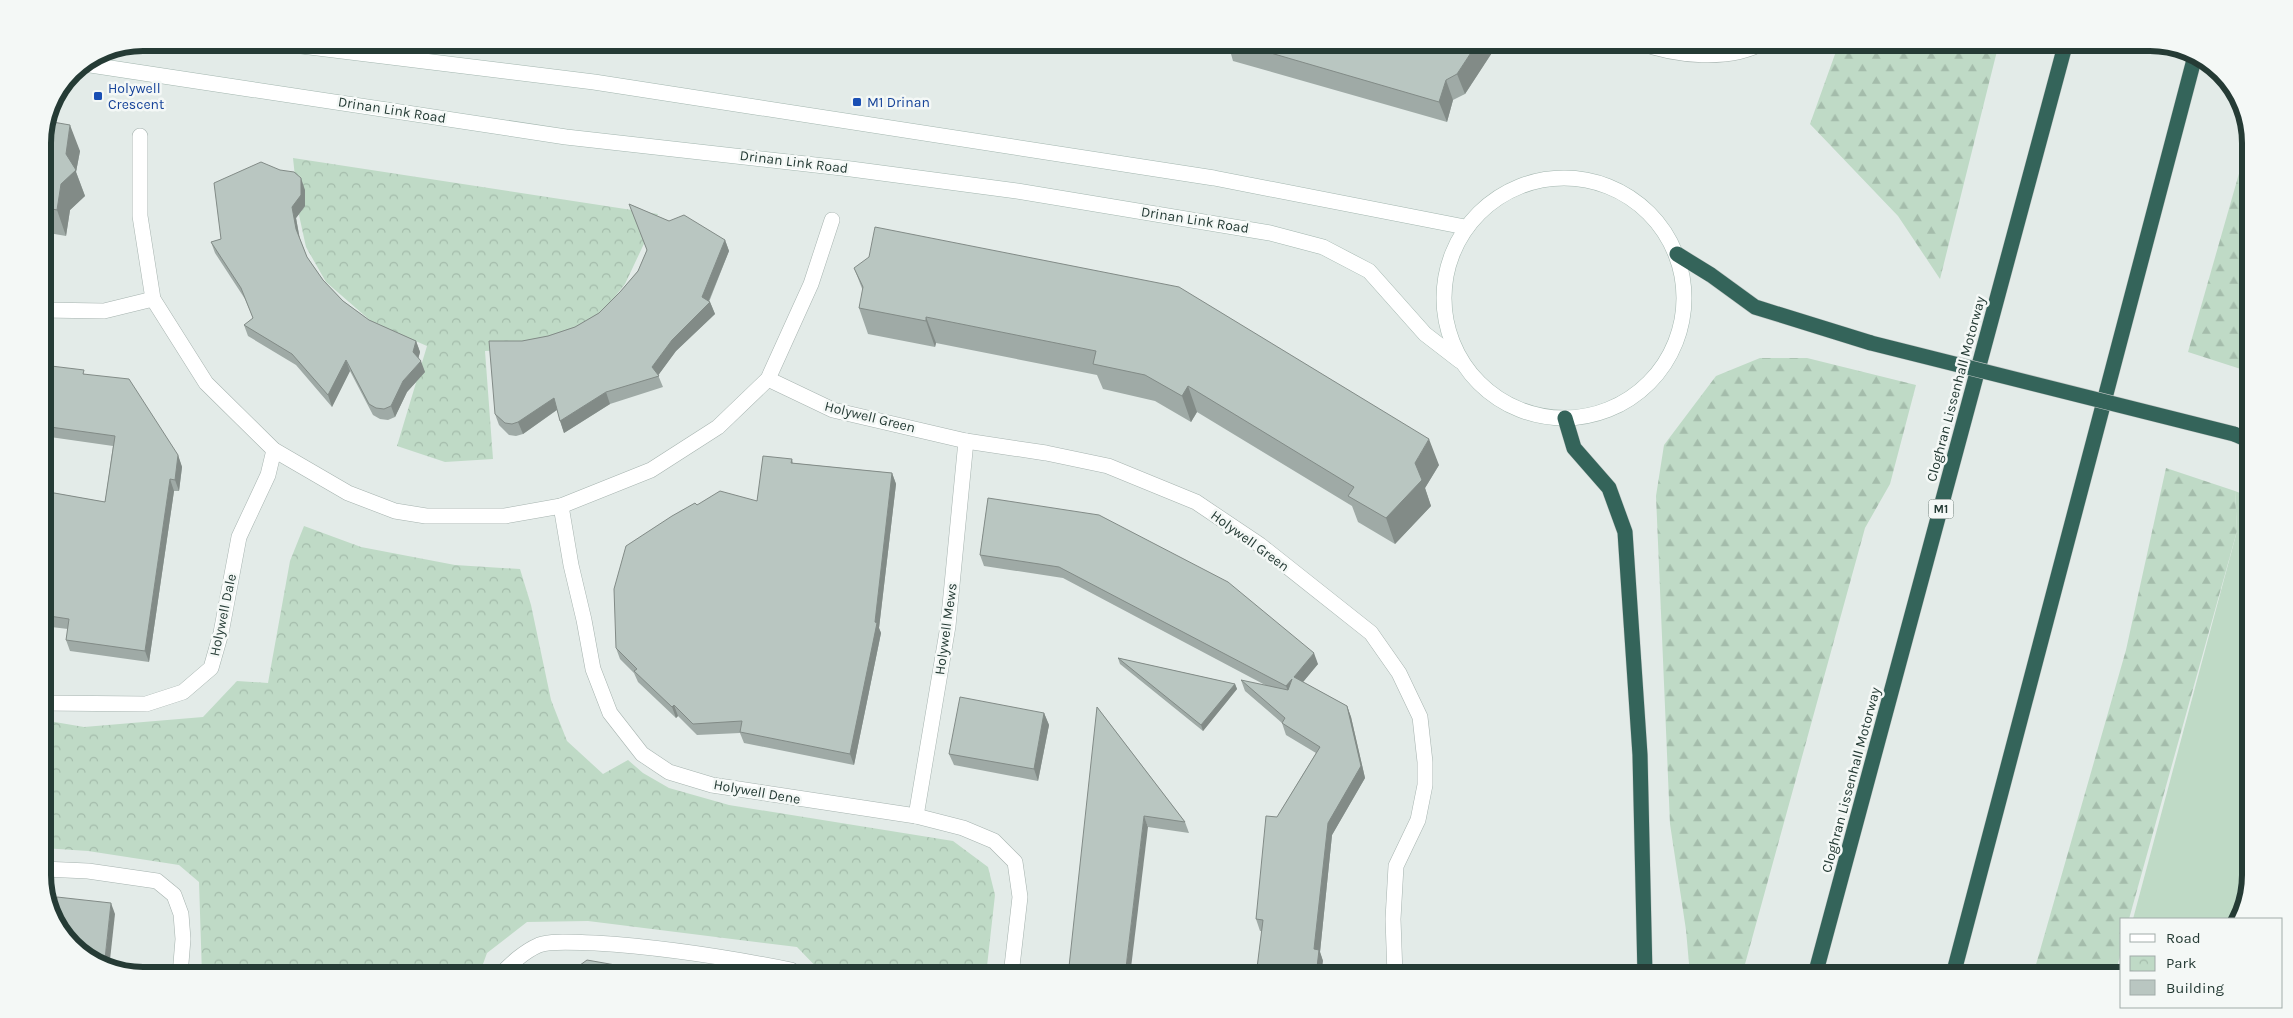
<svg xmlns="http://www.w3.org/2000/svg" width="2293" height="1018" font-family="Karla,sans-serif">
  <defs>
    <pattern id="forest-firs" width="22" height="20" patternUnits="userSpaceOnUse" patternTransform="scale(1.25)"><rect width="22" height="20" fill="#bfdac6"/><path d="M5 1l3.5 6h-7zM16 11l3.5 6h-7z" fill="#a4bcab"/></pattern>
    <pattern id="park-crowns" width="20" height="18" patternUnits="userSpaceOnUse" patternTransform="scale(1.25)"><rect width="20" height="18" fill="#bfdac6"/><path d="M2 6a3 3 0 1 1 6 0M12 15a3 3 0 1 1 6 0" fill="none" stroke="#a4bcab"/></pattern>
  </defs>
  <rect width="100%" height="100%" fill="#e3ebe8"/>
  <!-- green -->
  <path fill="#bfdac6" d="M 2235,491 L 2250,497 L 2250,875 L 2243,914 L 2238,919 L 2133,919 L 2237,531 Z"/>
  <!-- forest -->
  <g fill="url(#forest-firs)">
    <path d="M 1839,43 L 1999,43 L 1940,279 L 1898,216 L 1810,124 Z"/>
    <path d="M 2250,135 L 2250,372 L 2188,352 Z"/>
    <path d="M 1760,358 L 1807,358 L 1916,385 L 1890,484 L 1865,528 L 1742,975 L 1690,975 L 1686,930 L 1670,824 L 1656,496 L 1664,445 L 1716,376 Z"/>
    <path d="M 2166,468 L 2235,491 L 2237,531 L 2129,919 L 2122,919 L 2122,948 L 2115,975 L 2033,975 L 2126,650 Z"/>
  </g>
  <!-- park -->
  <g fill="url(#park-crowns)">
    <path d="M 293,158 L 658,214 L 625,284 L 602,313 L 586,324 L 530,349 L 485,351 L 493,459 L 445,462 L 397,446 L 427,346 L 372,322 L 326,282 L 306,247 L 299,215 Z"/>
    <path d="M 304,526 L 361,547 L 455,565 L 520,569 L 531,605 L 551,700 L 567,741 L 603,774 L 628,760 L 643,773 L 669,788 L 729,805 L 953,841 L 988,867 L 995,895 L 986,975 L 824,975 L 797,947 L 588,921 L 527,922 L 487,953 L 479,975 L 202,975 L 199,882 L 179,865 L 88,851 L 43,848 L 43,720 L 84,727 L 203,717 L 237,681 L 268,683 L 290,561 Z"/>
  </g>
  <g fill="none" stroke-linecap="round" stroke-linejoin="round">
    <!-- minor casing -->
    <g stroke="#a6b3af" stroke-width="16">
      <g id="minor">
        <path d="M 1638,42 C 1675,56 1729,62 1764,42"/>
        <path d="M 140,136 L 140,216 L 153,299 L 206,383 L 274,450 L 348,493 L 395,511 L 426,516 L 505,516 L 561,506 L 651,470 L 718,427 L 768,379 L 811,284 L 832,220"/>
        <path d="M 43,310 L 104,311 L 153,299"/>
        <path d="M 768,379 L 833,410 L 966,441 L 1046,453 L 1108,466 L 1196,502 L 1260,545 L 1371,633 L 1399,673 L 1420,717 L 1425,762 L 1425,785 L 1418,820 L 1396,866 L 1393,919 L 1395,975"/>
        <path d="M 561,506 L 571,565 L 584,620 L 593,669 L 610,713 L 642,754 L 669,772 L 712,785 L 916,816 L 963,828 L 994,841 L 1015,862 L 1020,897 L 1011,975"/>
        <path d="M 43,703 L 146,704 L 183,692 L 211,668 L 221,633 L 239,537 L 268,475 L 274,450"/>
        <path d="M 916,816 L 948,626 L 966,441"/>
        <path d="M 43,869 L 88,871 L 157,881 L 174,895 L 181,914 L 183,939 L 180,975"/>
        <path d="M 500,975 C 511,964 523,952 539,945 C 552,940 580,943 595,943 C 662,947 726,957 791,970 L 797,975"/>
      </g>
    </g>
    <!-- secondary casing -->
    <g stroke="#a3b6af" stroke-width="16">
      <g id="secondary">
        <path d="M 269,42 L 594,82 L 1214,178 L 1465,227"/>
        <path d="M 84,64 L 566,137 L 851,169 L 1017,191 L 1270,233 L 1323,247 L 1369,271 L 1425,334 L 1460,361"/>
        <circle cx="1564" cy="298" r="120"/>
      </g>
    </g>
    <!-- motorway casing -->
    <g stroke="#c2c8c6" stroke-width="16">
      <g id="motorway">
        <path d="M 1677,254 L 1711,275 L 1755,307 L 1871,343"/>
        <path d="M 1565,418 L 1574,448 L 1609,488 L 1625,532 L 1640,755 L 1645,975"/>
        <path d="M 2234,434 L 2250,441"/>
        <path d="M 1815,975 L 2066,42"/>
        <path d="M 1953,975 L 2195,56"/>
      </g>
    </g>
    <!-- minor -->
    <use href="#minor" stroke="#fff" stroke-width="15"/>
    <!-- secondary -->
    <use href="#secondary" stroke="#fff" stroke-width="15"/>
    <!-- motorway -->
    <use href="#motorway" stroke="#34645a" stroke-width="15"/>
    <!-- motorway-bridge casing -->
    <g stroke="#c2c8c6" stroke-width="16" stroke-linecap="butt">
      <path id="motorway-bridge" d="M 1871,343 L 2234,434"/>
    </g>
    <!-- motorway-bridge -->
    <use href="#motorway-bridge" stroke="#34645a" stroke-width="15"/>
  </g>
  <!-- wall -->
  <g fill="#9faaa6">
    <path d="M 1164,42 L 1495,42 L 1497,45 L 1465,94 L 1453,100 L 1447,122 L 1233,61 L 1231,54 Z"/>
    <path d="M 43,137 L 80,151 L 76,172 L 85,196 L 70,210 L 66,236 L 43,232 Z"/>
    <path d="M 280,170 L 305,190 L 305,206 L 296,218 L 300,239 L 307,257 L 323,280 L 343,301 L 369,320 L 416,341 L 420,352 L 418,359 L 425,372 L 407,392 L 395,417 L 388,420 L 380,419 L 373,415 L 350,371 L 332,407 L 296,365 L 248,336 L 244,325 L 253,318 L 245,299 L 215,253 L 211,242 L 221,239 Z"/>
    <path d="M 629,204 L 669,221 L 725,240 L 729,251 L 709,302 L 710,302 L 715,314 L 676,351 L 658,375 L 663,387 L 610,404 L 564,433 L 557,410 L 523,434 L 516,436 L 509,435 L 499,425 L 495,414 L 522,341 L 548,336 L 575,327 L 599,313 L 620,292 L 638,271 L 647,250 Z"/>
    <path d="M 854,268 L 1439,465 L 1425,488 L 1431,506 L 1395,544 L 1358,522 L 1352,506 L 1197,412 L 1191,422 L 1155,401 L 1103,389 L 1097,375 L 936,343 L 935,347 L 868,334 L 859,308 L 863,291 Z"/>
    <path d="M 43,365 L 85,374 L 178,455 L 182,467 L 179,491 L 174,491 L 149,662 L 70,651 L 66,640 L 68,629 L 43,626 L 43,491 L 105,502 L 113,446 L 43,436 Z"/>
    <path d="M 792,459 L 793,463 L 892,473 L 896,484 L 879,628 L 881,633 L 854,765 L 744,743 L 740,733 L 697,735 L 678,716 L 676,718 L 638,682 L 634,673 L 620,659 L 616,648 L 697,505 L 757,501 Z"/>
    <path d="M 988,498 L 1318,664 L 1303,682 L 1347,706 L 1351,717 L 1365,778 L 1332,835 L 1320,952 L 1323,961 L 1262,931 L 1260,931 L 1256,919 L 1277,817 L 1316,753 L 1286,735 L 1282,723 L 1245,691 L 1241,680 L 1267,686 L 1063,578 L 984,566 L 980,555 Z"/>
    <path d="M 1118,658 L 1235,684 L 1237,689 L 1203,731 L 1120,664 Z"/>
    <path d="M 1097,707 L 1185,822 L 1189,833 L 1148,827 Z"/>
    <path d="M 1044,713 L 1049,725 L 1038,781 L 954,765 L 949,754 Z"/>
  </g>
  <!-- shaded-wall -->
  <g fill="#828b87">
    <path d="M 1478,42 L 1495,42 L 1497,45 L 1465,94 L 1457,74 Z"/>
    <path d="M 1446,80 L 1453,100 L 1447,122 L 1439,102 Z"/>
    <path d="M 70,125 L 80,151 L 76,172 L 85,196 L 70,210 L 66,236 L 57,210 Z"/>
    <path d="M 301,178 L 305,190 L 305,206 L 296,218 L 300,241 L 296,229 L 292,207 Z"/>
    <path d="M 725,240 L 729,251 L 707,305 L 710,302 L 715,314 L 676,351 L 657,377 L 652,367 L 702,297 Z"/>
    <path d="M 926,317 L 936,343 L 935,347 L 926,321 Z"/>
    <path d="M 416,341 L 420,352 L 417,363 L 413,352 Z"/>
    <path d="M 346,360 L 350,371 L 332,407 L 328,395 Z"/>
    <path d="M 421,361 L 425,372 L 407,392 L 395,417 L 391,406 L 403,381 Z"/>
    <path d="M 1188,386 L 1197,412 L 1191,422 L 1182,396 Z"/>
    <path d="M 606,392 L 610,404 L 564,433 L 560,421 Z"/>
    <path d="M 554,398 L 558,409 L 523,434 L 518,422 Z"/>
    <path d="M 1429,439 L 1439,465 L 1425,488 L 1431,506 L 1395,544 L 1386,518 L 1415,463 Z"/>
    <path d="M 178,455 L 182,467 L 179,491 L 175,480 Z"/>
    <path d="M 892,473 L 896,484 L 879,628 L 881,633 L 854,765 L 850,754 L 875,622 Z"/>
    <path d="M 170,479 L 174,491 L 149,662 L 145,651 Z"/>
    <path d="M 1314,653 L 1318,664 L 1298,688 L 1294,677 Z"/>
    <path d="M 1292,679 L 1290,697 L 1286,686 Z"/>
    <path d="M 1235,684 L 1237,689 L 1203,731 L 1201,725 Z"/>
    <path d="M 674,705 L 678,716 L 676,718 L 672,707 Z"/>
    <path d="M 1347,706 L 1351,717 L 1365,778 L 1332,835 L 1320,952 L 1323,961 L 1321,976 L 1316,976 L 1314,949 L 1328,823 Z"/>
    <path d="M 1044,713 L 1049,725 L 1038,781 L 1034,769 Z"/>
    <path d="M 1144,816 L 1148,827 L 1130,976 L 1125,976 Z"/>
    <path d="M 111,903 L 115,914 L 109,969 L 104,968 Z"/>
    <path d="M 621,966 L 625,976 L 619,976 Z"/>
  </g>
  <!-- building -->
  <g fill="#b9c6c1" stroke="#828b87">
    <path d="M 1233,42 L 1478,42 L 1457,74 L 1446,80 L 1439,102 Z"/>
    <path d="M 47,121 L 70,125 L 66,154 L 76,170 L 61,184 L 57,210 L 43,207 L 43,137 Z"/>
    <path d="M 261,162 L 280,170 L 294,172 L 301,178 L 301,195 L 292,207 L 296,229 L 307,257 L 323,280 L 343,301 L 369,320 L 416,341 L 413,352 L 421,361 L 403,381 L 391,406 L 384,409 L 376,408 L 369,404 L 346,360 L 328,395 L 292,354 L 244,325 L 253,318 L 241,288 L 211,242 L 221,239 L 214,183 Z"/>
    <path d="M 629,204 L 669,221 L 684,215 L 725,240 L 702,297 L 710,302 L 672,340 L 652,367 L 659,376 L 606,392 L 560,421 L 554,398 L 518,422 L 512,424 L 505,423 L 495,414 L 489,341 L 522,341 L 548,336 L 575,327 L 599,313 L 620,292 L 638,271 L 647,250 Z"/>
    <path d="M 875,227 L 1179,287 L 1429,439 L 1415,463 L 1422,480 L 1386,518 L 1348,496 L 1354,487 L 1188,386 L 1182,396 L 1145,375 L 1093,364 L 1096,351 L 926,317 L 926,321 L 859,308 L 863,287 L 854,268 L 869,257 Z"/>
    <path d="M 43,365 L 84,370 L 83,374 L 129,379 L 178,455 L 175,480 L 170,479 L 145,651 L 66,640 L 69,619 L 43,615 L 43,491 L 105,502 L 115,436 L 43,426 Z"/>
    <path d="M 763,456 L 792,459 L 791,463 L 892,473 L 875,622 L 877,623 L 850,754 L 740,732 L 742,721 L 693,724 L 674,705 L 672,707 L 634,671 L 637,669 L 616,648 L 614,589 L 626,546 L 672,516 L 695,503 L 697,505 L 720,491 L 757,501 Z"/>
    <path d="M 988,498 L 1099,515 L 1228,582 L 1314,653 L 1294,677 L 1347,706 L 1361,766 L 1328,823 L 1314,949 L 1319,950 L 1316,976 L 1256,976 L 1263,920 L 1256,919 L 1266,816 L 1277,817 L 1320,747 L 1282,723 L 1285,718 L 1241,680 L 1288,690 L 1292,679 L 1286,686 L 1059,567 L 980,555 Z"/>
    <path d="M 1118,658 L 1235,684 L 1201,725 Z"/>
    <path d="M 960,697 L 1044,713 L 1034,769 L 949,754 Z"/>
    <path d="M 1097,707 L 1185,822 L 1144,816 L 1125,976 L 1068,976 Z"/>
    <path d="M 57,897 L 111,903 L 104,968 L 60,931 L 55,918 Z"/>
    <path d="M 587,960 L 621,966 L 619,976 L 565,976 Z"/>
  </g>
  <!-- markers -->
  <g fill="#1a4fb4" stroke="#f4f8f6" stroke-width="2">
    <rect x="93" y="91" width="10" height="10" rx="2.5"/>
    <rect x="852" y="97" width="10" height="10" rx="2.5"/>
  </g>
  <g text-anchor="middle" dominant-baseline="central" stroke-width="5" stroke-linejoin="round" paint-order="stroke">
    <!-- shield labels -->
    <rect fill="#f4f8f6" stroke="#63746f" stroke-width="1" x="1928.5" y="499.5" width="25" height="19" rx="4"/>
    <g font-size="12" font-weight="bold" fill="#253b35">
      <text x="1941" y="509">M1</text>
    </g>
    <!-- transit labels -->
    <g font-size="14" fill="#164399" stroke="#f4f8f6" text-anchor="start">
      <text x="108" y="88">Holywell<tspan x="108" dy="16">Crescent</tspan></text>
      <text x="867" y="102">M1 Drinan</text>
    </g>
    <!-- street labels -->
    <g font-size="14" fill="#253b35" stroke="#f4f8f6">
      <text transform="translate(392 110) rotate(9)">Drinan Link Road</text>
      <text transform="translate(794 162) rotate(7)">Drinan Link Road</text>
      <text transform="translate(1195 220) rotate(9)">Drinan Link Road</text>
      <text transform="translate(1956 389) rotate(-75)">Cloghran Lissenhall Motorway</text>
      <text transform="translate(870 417) rotate(14)">Holywell Green</text>
      <text transform="translate(1250 541) rotate(36)">Holywell Green</text>
      <text transform="translate(223 615) rotate(-78)">Holywell Dale</text>
      <text transform="translate(946 629) rotate(-82)">Holywell Mews</text>
      <text transform="translate(1851 780) rotate(-75)">Cloghran Lissenhall Motorway</text>
      <text transform="translate(757 792) rotate(10)">Holywell Dene</text>
    </g>
  </g>
  <!-- crop -->
  <path d="M0 0H2293V1018H0ZM143 51H2150A92 92 0 0 1 2242 143V875A92 92 0 0 1 2150 967H143A92 92 0 0 1 51 875V143A92 92 0 0 1 143 51Z" fill="#f4f8f6" fill-rule="evenodd"/>
  <path fill="none" stroke="#253b35" stroke-width="6" d="M143 51H2150A92 92 0 0 1 2242 143V875A92 92 0 0 1 2150 967H143A92 92 0 0 1 51 875V143A92 92 0 0 1 143 51Z"/>
  <!-- legend -->
  <rect x="2120" y="918" width="162" height="90" fill="#f4f8f6" stroke="#a1aca9"/>
  <rect x="2130" y="934" width="25" height="8" fill="#ffffff" stroke="#a1aca9"/>
  <text x="2166" y="943" font-size="15" fill="#253b35">Road</text>
  <rect x="2130" y="956" width="25" height="15" fill="url(#park-crowns)" stroke="#a1aca9"/>
  <text x="2166" y="968" font-size="15" fill="#253b35">Park</text>
  <rect x="2130" y="980" width="25" height="15" fill="#b9c6c1" stroke="#a1aca9"/>
  <text x="2166" y="993" font-size="15" fill="#253b35">Building</text>
</svg>
